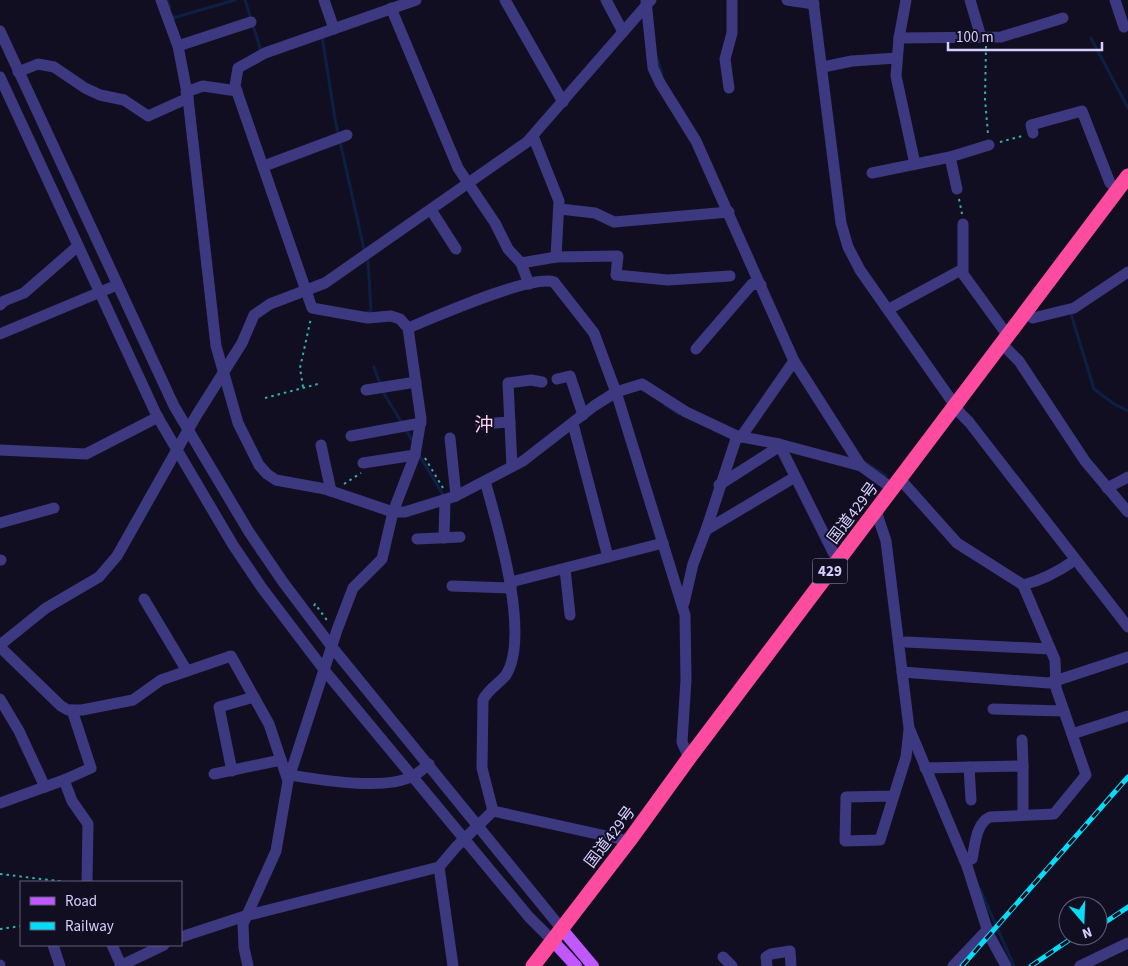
<svg xmlns="http://www.w3.org/2000/svg" width="1128" height="966" font-family="'Source Sans 3','Noto Sans JP',sans-serif">
  <rect width="100%" height="100%" fill="#120e22"/>
  <g fill="none" stroke-linecap="round" stroke-linejoin="round">
    <!-- stream -->
    <g stroke="#0c2043" stroke-width="3">
      <path d="M 167,0 L 170,7"/>
      <path d="M 245,0 L 261,51"/>
      <path d="M 172,15 L 173,18 L 235,0"/>
      <path d="M 322,36 L 335,119 L 364,249"/>
      <path d="M 1091,38 L 1128,108"/>
      <path d="M 657,58 L 662,75"/>
      <path d="M 365,313 L 371,311 L 368,261"/>
      <path d="M 1073,313 L 1071,314 L 1094,389 L 1114,404 L 1128,411"/>
      <path d="M 374,367 L 383,392 L 402,423"/>
      <path d="M 665,405 L 679,414"/>
      <path d="M 405,428 L 413,442"/>
      <path d="M 419,455 L 444,496"/>
      <path d="M 863,461 L 886,476"/>
      <path d="M 980,889 L 1014,966"/>
    </g>
    <!-- path -->
    <g stroke="#2fb3ac" stroke-width="2" stroke-dasharray="2.5 4" stroke-linecap="butt">
      <path d="M 986,46 L 985,99 L 988,134"/>
      <path d="M 1000,142 L 1022,136"/>
      <path d="M 959,199 L 962,214"/>
      <path d="M 303,387 L 300,368 L 311,318"/>
      <path d="M 265,398 L 318,384"/>
      <path d="M 425,458 L 443,488"/>
      <path d="M 344,484 L 361,473"/>
      <path d="M 314,606 L 315,604 L 329,623"/>
      <path d="M 0,874 L 66,882"/>
      <path d="M 0,929 L 21,926"/>
    </g>
    <!-- minor -->
    <g stroke="#3d3981" stroke-width="11">
      <path d="M 161,0 L 178,46 L 188,98 L 216,346 L 238,423 L 259,465 L 267,474 L 276,480 L 325,489 L 393,512 L 405,512 L 456,496 L 523,461 L 594,406 L 616,392 L 642,384 L 686,412 L 737,436 L 779,444 L 861,466 L 893,489"/>
      <path d="M 324,0 L 334,29"/>
      <path d="M 505,0 L 563,102"/>
      <path d="M 606,0 L 623,32"/>
      <path d="M 787,0 L 814,4"/>
      <path d="M 813,0 L 841,223 L 848,247 L 860,270 L 961,414 L 969,422 L 1128,627"/>
      <path d="M 906,0 L 899,38 L 896,76 L 915,164"/>
      <path d="M 970,0 L 981,37"/>
      <path d="M 1115,0 L 1124,27"/>
      <path d="M 646,1 L 653,68 L 660,83 L 696,141 L 794,361 L 861,466"/>
      <path d="M 391,8 L 458,168 L 495,223 L 508,249 L 521,263 L 529,284"/>
      <path d="M 0,31 L 174,406 L 249,532 L 283,582 L 332,647 L 561,928"/>
      <path d="M 899,38 L 1001,37 L 1063,18"/>
      <path d="M 178,46 L 251,22"/>
      <path d="M 823,67 L 852,61 L 897,58"/>
      <path d="M 18,72 L 38,64 L 54,67 L 85,88 L 100,95 L 124,100 L 148,116 L 188,98"/>
      <path d="M 0,77 L 157,416 L 233,545 L 262,588 L 325,671 L 529,917 L 552,940"/>
      <path d="M 729,88 L 725,59 L 732,33 L 732,0"/>
      <path d="M 186,92 L 203,86 L 237,91"/>
      <path d="M 1033,133 L 1031,125 L 1082,111 L 1110,183 L 1118,189"/>
      <path d="M 533,136 L 559,201 L 556,257"/>
      <path d="M 950,157 L 957,189"/>
      <path d="M 264,166 L 347,135"/>
      <path d="M 872,173 L 950,157 L 989,145"/>
      <path d="M 560,209 L 595,213 L 614,222 L 729,212"/>
      <path d="M 431,210 L 456,249"/>
      <path d="M 963,224 L 963,274 L 1008,336"/>
      <path d="M 521,263 L 556,257 L 618,256 L 616,275 L 668,280 L 730,276"/>
      <path d="M 0,305 L 4,301 L 24,293 L 78,246"/>
      <path d="M 889,309 L 961,270"/>
      <path d="M 1025,313 L 1033,318 L 1074,308 L 1128,272"/>
      <path d="M 408,328 C 435,317 531,274 554,282 L 594,333 L 617,395 L 685,615 L 686,680 L 682,742 L 689,758"/>
      <path d="M 0,334 L 117,285"/>
      <path d="M 1002,344 L 1019,361 L 1085,461 L 1128,512"/>
      <path d="M 696,349 L 752,284 L 761,285"/>
      <path d="M 557,379 L 570,376 L 583,415"/>
      <path d="M 366,390 L 416,382"/>
      <path d="M 481,424 L 510,422"/>
      <path d="M 573,424 L 608,557"/>
      <path d="M 351,436 L 421,423"/>
      <path d="M 741,437 L 794,361"/>
      <path d="M 450,438 L 456,496"/>
      <path d="M 779,444 L 838,562"/>
      <path d="M 321,445 L 331,491"/>
      <path d="M 0,450 L 86,454 L 158,417"/>
      <path d="M 363,463 L 415,455"/>
      <path d="M 512,466 L 508,383 L 531,380 L 542,382"/>
      <path d="M 900,479 L 957,543 L 1023,585 C 1043,580 1058,572 1075,560"/>
      <path d="M 485,481 C 497,524 531,635 506,675 C 499,684 488,689 483,700 L 482,768 L 493,811"/>
      <path d="M 719,485 L 780,446"/>
      <path d="M 1107,488 L 1128,477"/>
      <path d="M 876,511 L 886,541 L 909,728 L 967,866 L 989,935 L 1006,966"/>
      <path d="M 0,523 L 54,508"/>
      <path d="M 706,530 L 737,436"/>
      <path d="M 444,538 L 445,500"/>
      <path d="M 417,539 L 460,537"/>
      <path d="M 0,560 L 1,560"/>
      <path d="M 565,569 L 570,615"/>
      <path d="M 511,582 L 663,543"/>
      <path d="M 452,586 L 511,588"/>
      <path d="M 144,599 L 187,671"/>
      <path d="M 684,603 L 693,564 L 706,530 L 795,477"/>
      <path d="M 906,642 L 1050,649"/>
      <path d="M 0,645 L 46,608 L 99,577 L 117,556 L 196,416 L 242,343 L 254,315 L 270,304 L 325,283 L 527,142 L 651,0"/>
      <path d="M 0,647 L 61,706 L 68,710 L 82,710 L 133,700 L 161,680 L 231,656 L 269,724 L 288,781"/>
      <path d="M 902,672 L 1049,683 L 1128,657"/>
      <path d="M 0,699 L 19,731 L 45,787"/>
      <path d="M 993,709 L 1064,711"/>
      <path d="M 1072,734 L 1128,716"/>
      <path d="M 1022,740 L 1023,766"/>
      <path d="M 969,767 L 971,800"/>
      <path d="M 925,768 L 1023,766 L 1023,815"/>
      <path d="M 232,771 L 219,707 L 254,697"/>
      <path d="M 214,774 L 281,760"/>
      <path d="M 290,775 C 322,780 385,791 413,776 C 419,773 424,768 429,764"/>
      <path d="M 64,780 L 72,801 L 88,824 L 87,882"/>
      <path d="M 894,796 L 846,797 L 845,841 L 880,840 L 906,757 L 909,730"/>
      <path d="M 0,803 L 64,780 L 91,768 L 72,710"/>
      <path d="M 493,811 L 629,841"/>
      <path d="M 972,859 C 975,845 976,823 990,817 L 1054,814 L 1086,775 L 1056,688 L 1055,660 L 1023,585"/>
      <path d="M 439,867 L 453,966"/>
      <path d="M 181,937 L 245,916 L 439,867 L 456,847 L 493,811"/>
      <path d="M 53,945 L 60,966"/>
      <path d="M 112,945 L 121,965"/>
      <path d="M 723,957 L 732,966"/>
      <path d="M 0,965 L 0,966"/>
      <path d="M 120,966 L 164,945"/>
      <path d="M 248,966 L 244,948 L 243,924 L 276,851 L 288,781 L 337,630 L 353,588 L 382,559 L 393,512 L 415,455 L 421,419 L 408,328 L 400,319 L 391,316 L 368,318 L 312,308 L 235,86 L 238,68 L 265,53 L 416,0"/>
      <path d="M 767,966 L 766,957 L 771,954 L 790,951 L 791,966"/>
      <path d="M 953,966 L 988,929"/>
      <path d="M 1080,966 L 1128,943"/>
    </g>
    <!-- major -->
    <g stroke="#c158fd" stroke-width="12">
      <path d="M 561,928 L 593,966"/>
      <path d="M 552,940 L 576,966"/>
    </g>
    <!-- highway -->
    <path stroke="#fd4c9f" stroke-width="15" d="M 533,966 L 629,841 L 689,758 L 1128,176"/>
    <!-- rail casing -->
    <g stroke="#03ddf8" stroke-width="5">
      <g id="rail">
        <path d="M 1098,927 L 1128,907"/>
        <path d="M 962,966 L 1128,777"/>
        <path d="M 1031,966 L 1075,936"/>
      </g>
    </g>
    <!-- rail -->
    <use href="#rail" stroke="#120e22" stroke-width="3" stroke-dasharray="9" stroke-linecap="butt"/>
  </g>
  <g text-anchor="middle" dominant-baseline="central" stroke-width="4" stroke-linejoin="round" paint-order="stroke">
    <!-- shield labels -->
    <rect fill="#120e22" stroke="#9b96bc" stroke-width="1" x="812.5" y="558.5" width="35" height="25" rx="4"/>
    <g font-size="15" font-weight="bold" fill="#d6d0fe">
      <text x="830" y="571">429</text>
    </g>
    <!-- street labels -->
    <g font-size="16" fill="#d6d0fe" stroke="#120e22">
      <text transform="translate(853 513) rotate(-53)">国道429号</text>
      <text transform="translate(610 837) rotate(-53)">国道429号</text>
    </g>
    <!-- quarter labels -->
    <g font-size="19" fill="#ffd2ee" stroke="#120e22">
      <text x="484" y="425">沖</text>
    </g>
  </g>
  <!-- legend -->
  <rect x="20" y="881" width="162" height="65" fill="#120e22" stroke="#605c7a"/>
  <rect x="30" y="897" width="25" height="8" fill="#c158fd" stroke="#605c7a"/>
  <text x="65" y="906" font-size="15" fill="#d6d0fe">Road</text>
  <rect x="30" y="922" width="25" height="8" fill="#03ddf8" stroke="#605c7a"/>
  <text x="65" y="931" font-size="15" fill="#d6d0fe">Railway</text>
  <!-- north arrow -->
  <g transform="translate(1083 921) rotate(161)"><circle r="24" fill="#120e22" stroke="#605c7a"/>
  <path d="M0-4L9 19L0 12L-9 19Z" fill="#03ddf8"/>
  <text y="-8" font-size="14" font-weight="bold" text-anchor="middle" fill="#d6d0fe">N</text>
  </g>
  <!-- scale -->
  <path d="M948 42v8h154v-8" fill="none" stroke="#d6d0fe" stroke-width="2.5"/>
  <text x="956" y="42" font-size="15" fill="#d6d0fe" stroke="#120e22" stroke-width="4" paint-order="stroke">100 m</text>
</svg>
